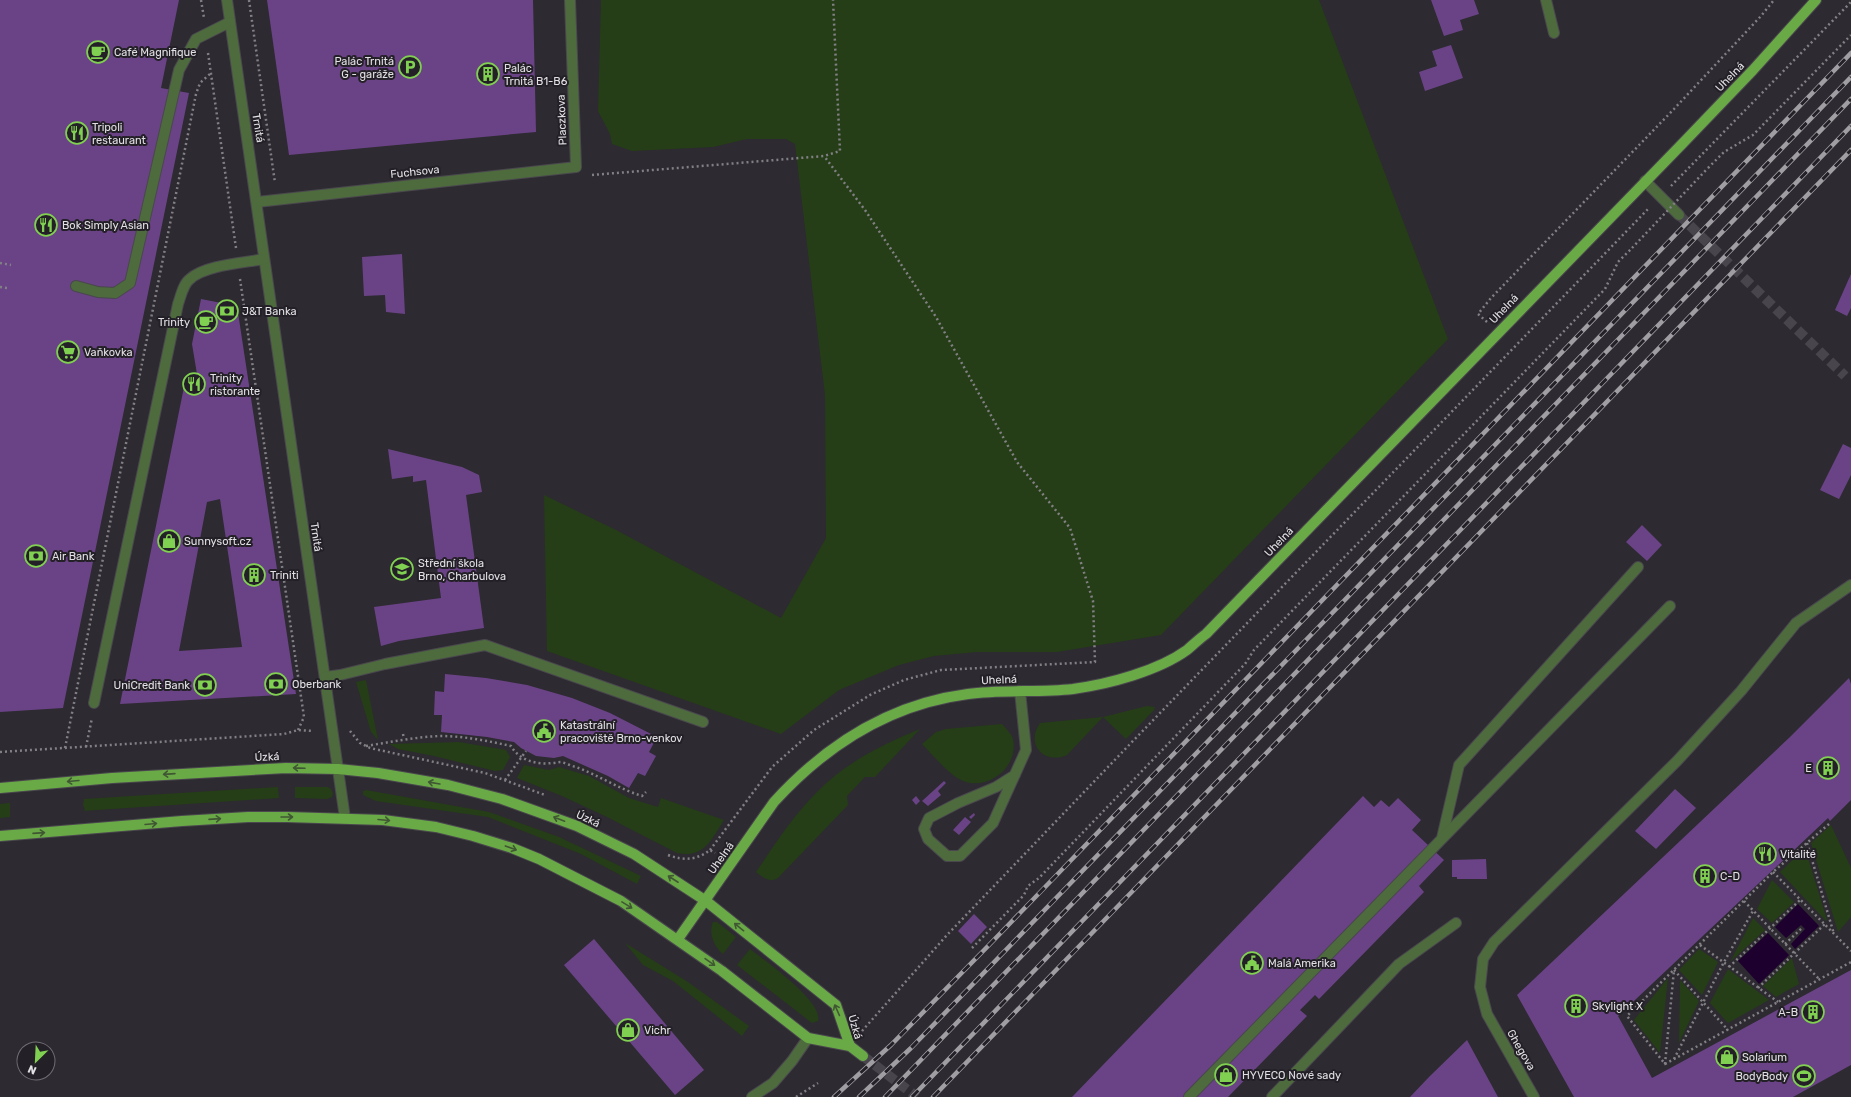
<svg xmlns="http://www.w3.org/2000/svg" width="1851" height="1097" font-family="Rubik,sans-serif">
  <rect width="100%" height="100%" fill="#2d2a31"/>
  <!-- green -->
  <g fill="#253e17">
    <path d="M 601,0 L 1319,0 L 1448,339 L 1161,635 L 1057,652 L 977,652 L 934,656 L 899,665 L 839,690 L 781,734 L 547,651 L 544,495 L 618,531 L 781,618 L 826,538 L 825,395 L 795,144 L 786,139 L 747,139 L 713,147 L 632,151 L 612,144 L 610,134 L 598,111 Z"/>
    <path d="M 366,680 L 378,740 L 371,732 L 356,682 Z"/>
    <path d="M 1147,706 L 1155,707 L 1154,710 L 1126,739 L 1103,717 L 1067,755 C 1044,765 1025,744 1040,723 L 1103,717 Z"/>
    <path d="M 1002,724 C 1006,729 1011,733 1013,739 C 1019,767 988,791 963,781 C 949,775 933,755 922,744 L 936,732 L 946,729 Z"/>
    <path d="M 920,729 L 875,777 L 865,777 L 847,796 L 848,805 L 778,878 C 769,883 764,878 756,872 C 775,844 793,816 817,792 C 845,763 883,744 920,729 Z"/>
    <path d="M 459,742 L 506,750 L 510,757 L 503,770 L 495,771 L 434,756 L 398,749 L 389,744 Z"/>
    <path d="M 524,765 L 549,770 L 559,767 L 589,776 L 629,798 L 658,807 L 661,798 L 724,820 C 712,839 704,859 677,853 L 607,817 L 562,796 L 517,778 Z"/>
    <path d="M 278,787 L 279,798 L 82,811 L 85,810 L 83,805 L 84,799 Z"/>
    <path d="M 295,787 L 328,787 L 331,789 L 333,793 L 332,797 L 327,799 L 295,798 Z"/>
    <path d="M 366,790 L 489,812 L 559,837 L 641,876 L 637,884 L 581,854 L 488,817 L 376,801 L 363,795 L 363,791 Z"/>
    <path d="M 10,803 L 10,817 L 0,818 L 0,804 Z"/>
    <path d="M 1831,825 L 1851,868 L 1851,917 L 1838,932 L 1811,843 Z"/>
    <path d="M 1805,848 L 1827,920 L 1826,921 L 1780,872 Z"/>
    <path d="M 1772,880 L 1794,902 L 1772,923 L 1757,909 Z"/>
    <path d="M 1753,918 L 1765,930 L 1730,962 Z"/>
    <path d="M 713,922 L 717,922 L 736,937 L 723,954 C 714,947 708,933 713,922 Z"/>
    <path d="M 625,943 L 688,982 L 749,1026 L 742,1036 L 673,981 L 643,965 Z"/>
    <path d="M 750,949 C 764,960 824,1002 818,1021 L 812,1023 L 737,965 Z"/>
    <path d="M 1699,949 L 1718,962 L 1702,995 L 1679,970 Z"/>
    <path d="M 1792,958 L 1799,984 L 1776,997 L 1763,986 Z"/>
    <path d="M 1728,969 L 1769,1000 L 1728,1023 L 1710,1003 Z"/>
    <path d="M 1668,978 L 1660,1053 L 1634,1020 Z"/>
    <path d="M 1680,980 L 1699,1001 L 1679,1043 Z"/>
  </g>
  <!-- water -->
  <g fill="#1d002e">
    <path d="M 1798,904 L 1819,926 L 1795,949 L 1791,944 L 1805,929 L 1801,925 L 1786,938 L 1775,927 Z"/>
    <path d="M 1768,933 L 1789,955 L 1759,984 L 1738,961 Z"/>
  </g>
  <!-- building -->
  <g fill="#6a4386" fill-rule="evenodd">
    <path d="M 0,0 L 179,0 L 161,88 L 189,93 L 63,708 L 0,712 Z"/>
    <path d="M 267,0 L 533,0 L 536,132 L 289,155 Z"/>
    <path d="M 1431,0 L 1474,0 L 1479,14 L 1460,20 L 1463,30 L 1444,36 Z"/>
    <path d="M 1451,45 L 1463,78 L 1425,91 L 1419,72 L 1437,66 L 1432,51 Z"/>
    <path d="M 402,254 L 405,314 L 386,312 L 385,295 L 364,296 L 362,257 Z"/>
    <path d="M 1851,274 L 1851,308 L 1847,316 L 1835,310 Z"/>
    <path d="M 201,299 L 237,306 L 296,694 L 120,704 L 185,382 L 198,380 L 192,344 ZM 220,499 L 242,647 L 179,651 L 207,502 Z"/>
    <path d="M 1843,444 L 1851,448 L 1851,475 L 1839,499 L 1820,490 Z"/>
    <path d="M 388,449 L 462,467 L 479,475 L 482,492 L 466,495 L 484,628 L 399,641 L 381,646 L 374,607 L 441,598 L 426,480 L 413,482 L 413,476 L 392,479 Z"/>
    <path d="M 1642,525 L 1662,545 L 1647,561 L 1626,542 Z"/>
    <path d="M 445,674 L 486,678 L 527,685 L 572,698 L 610,713 L 657,737 L 649,752 L 656,756 L 645,776 L 638,773 L 629,788 L 608,776 L 563,756 L 554,758 L 536,756 L 521,748 L 514,742 L 487,737 L 441,732 L 442,715 L 434,715 L 435,691 L 444,692 Z"/>
    <path d="M 1849,678 L 1851,684 L 1851,800 L 1830,821 L 1828,818 L 1618,1016 L 1652,1078 L 1851,970 L 1851,1065 L 1793,1097 L 1574,1097 L 1517,995 L 1790,737 Z"/>
    <path d="M 944,781 L 946,783 L 938,791 L 941,795 L 928,806 L 922,801 Z"/>
    <path d="M 1675,789 L 1696,808 L 1656,849 L 1635,831 Z"/>
    <path d="M 916,796 L 920,801 L 916,805 L 912,800 Z"/>
    <path d="M 1363,796 L 1374,807 L 1381,800 L 1389,807 L 1398,798 L 1421,820 L 1412,830 L 1444,860 L 1419,886 L 1424,892 L 1319,999 L 1315,995 L 1300,1010 L 1307,1016 L 1228,1097 L 1072,1097 Z"/>
    <path d="M 974,813 L 975,815 L 971,819 L 969,817 Z"/>
    <path d="M 965,817 L 971,822 L 959,835 L 953,830 Z"/>
    <path d="M 1486,859 L 1487,879 L 1457,879 L 1457,877 L 1452,877 L 1452,860 Z"/>
    <path d="M 974,914 L 987,927 L 971,944 L 958,931 Z"/>
    <path d="M 594,939 L 704,1070 L 675,1095 L 564,965 Z"/>
    <path d="M 1467,1040 L 1498,1097 L 1410,1097 L 1429,1077 Z"/>
  </g>
  <g fill="none" stroke-linecap="round" stroke-linejoin="round">
    <!-- minor-tunnel -->
    <path stroke="#48454c" stroke-width="10" stroke-dasharray="10 5" stroke-linecap="butt" d="M 1679,215 L 1845,376"/>
    <!-- major-tunnel -->
    <path stroke="#48454c" stroke-width="10" stroke-dasharray="10 5" stroke-linecap="butt" d="M 863,1056 L 917,1097"/>
    <!-- minor casing -->
    <g stroke="#4a474e" stroke-width="12">
      <g id="minor">
        <path d="M 227,0 L 345,818"/>
        <path d="M 1546,0 L 1554,33"/>
        <path d="M 1645,181 L 1679,215"/>
        <path d="M 257,202 L 576,167 L 570,0"/>
        <path d="M 76,286 L 98,292 L 115,293 L 130,283 L 179,70 L 196,39 L 230,22"/>
        <path d="M 325,677 L 340,675 L 385,664 L 485,645 L 703,722"/>
        <path d="M 94,703 L 178,304 C 181,296 183,284 190,279 C 205,265 244,263 264,259"/>
        <path d="M 1015,775 L 996,787 L 958,803 L 929,818 L 924,829 L 928,839 L 947,856 L 960,856 L 993,823 L 1026,750 L 1020,691"/>
        <path d="M 1442,838 L 1459,765 L 1638,567"/>
        <path d="M 752,1097 L 773,1083 L 792,1061 L 808,1038"/>
        <path d="M 1189,1097 L 1670,606"/>
        <path d="M 1272,1097 L 1399,964 L 1456,923"/>
        <path d="M 1534,1097 L 1487,1014 L 1480,987 L 1483,959 L 1494,942 L 1677,761 L 1741,691 L 1796,623 L 1851,585"/>
      </g>
    </g>
    <!-- major casing -->
    <g stroke="#4a474e" stroke-width="12">
      <g id="major">
        <path d="M 0,788 L 112,778 L 286,768 L 338,769 L 378,773 L 448,785 L 502,799 L 577,826 L 634,854 L 706,901 L 836,1005 L 850,1046"/>
        <path d="M 0,836 L 182,821 L 248,817 L 287,817 L 383,820 L 436,827 L 473,836 L 512,848 L 539,859 L 621,901 L 722,971 L 808,1038 L 850,1046 L 863,1056"/>
        <path d="M 678,939 L 774,802 C 826,745 890,704 968,694 C 1002,689 1038,693 1073,689 C 1109,684 1158,671 1187,650 C 1193,645 1199,639 1206,634 L 1683,143 L 1753,70 L 1816,0"/>
      </g>
    </g>
    <!-- path -->
    <g stroke="#828085" stroke-width="2.5" stroke-dasharray="2 3" stroke-linecap="butt">
      <path d="M 201,0 L 204,18"/>
      <path d="M 249,0 L 275,183"/>
      <path d="M 208,53 L 236,248"/>
      <path d="M 1708,168 L 1724,152 L 1753,135 L 1851,35"/>
      <path d="M 592,175 L 824,156 L 840,151 L 833,0"/>
      <path d="M 1671,186 L 1851,2"/>
      <path d="M 0,263 L 11,265"/>
      <path d="M 240,279 L 304,717 L 298,730"/>
      <path d="M 0,287 L 7,288"/>
      <path d="M 1487,322 L 1478,314 L 1491,298 L 1674,109 L 1761,16 L 1774,0"/>
      <path d="M 350,731 L 360,743 L 370,748 L 485,773 L 545,795"/>
      <path d="M 403,734 L 404,739"/>
      <path d="M 366,746 C 391,742 415,737 440,736 C 464,736 488,741 511,746 C 519,760 536,765 552,763 C 555,763 558,762 561,762 C 566,763 571,766 576,767 C 598,775 619,789 642,796 L 646,792"/>
      <path d="M 86,747 L 92,718"/>
      <path d="M 65,748 L 196,94 L 200,83 L 211,73"/>
      <path d="M 0,752 L 284,734 L 298,730 L 313,731"/>
      <path d="M 505,780 L 526,751"/>
      <path d="M 1829,824 L 1773,872 L 1627,1016 L 1665,1064 L 1851,962"/>
      <path d="M 1807,843 L 1834,934"/>
      <path d="M 710,850 L 772,767 L 814,730 L 870,695 L 904,680 L 941,670 L 1095,662 L 1093,601 L 1070,528 L 1017,462 L 936,317 L 865,210 L 824,156"/>
      <path d="M 668,855 C 684,861 697,860 710,850 L 715,853"/>
      <path d="M 1773,872 L 1851,951"/>
      <path d="M 1744,901 L 1820,980"/>
      <path d="M 1785,944 L 1802,928"/>
      <path d="M 1700,945 L 1778,1002"/>
      <path d="M 972,948 L 1024,895 L 1028,886 L 1039,878 L 1245,664 L 1254,650 L 1605,289 L 1618,262 L 1632,248"/>
      <path d="M 1729,967 L 1800,900"/>
      <path d="M 1674,970 L 1728,1030"/>
      <path d="M 1758,988 L 1825,924"/>
      <path d="M 862,1031 L 947,935 L 1131,743 L 1649,208"/>
      <path d="M 1674,1059 L 1724,962 L 1753,911"/>
      <path d="M 1665,1064 L 1674,970"/>
      <path d="M 796,1097 L 818,1083"/>
    </g>
    <!-- minor -->
    <use href="#minor" stroke="#4d6b3d" stroke-width="10"/>
    <!-- major -->
    <use href="#major" stroke="#6aaa46" stroke-width="10"/>
    <!-- rail casing -->
    <g stroke="#a09ea3" stroke-width="4.5">
      <g id="rail">
        <path d="M 834,1097 L 891,1045 L 991,943 L 1851,53"/>
        <path d="M 859,1097 L 911,1048 L 1851,77"/>
        <path d="M 885,1097 L 1851,99"/>
        <path d="M 912,1097 L 1851,126"/>
        <path d="M 933,1097 L 1851,150"/>
      </g>
    </g>
    <!-- rail -->
    <use href="#rail" stroke="#242027" stroke-width="3" stroke-dasharray="9" stroke-linecap="butt"/>
    <!-- path-bridge -->
    <path stroke="#828085" stroke-width="2.5" stroke-dasharray="2 3" stroke-linecap="butt" d="M 1632,248 L 1708,168"/>
  </g>
  <!-- one-way arrows -->
  <defs><path id="oneway-shaft" d="M-6 0H5M1.5-3L5.5 0L1.5 3" fill="none" stroke-width="1.6" stroke-linecap="round" stroke-linejoin="round"/></defs>
  <g stroke="#405733">
    <use href="#oneway-shaft" transform="translate(299 768) rotate(-178)"/>
    <use href="#oneway-shaft" transform="translate(169 774) rotate(176)"/>
    <use href="#oneway-shaft" transform="translate(73 781) rotate(175)"/>
    <use href="#oneway-shaft" transform="translate(434 783) rotate(-170)"/>
    <use href="#oneway-shaft" transform="translate(287 817)"/>
    <use href="#oneway-shaft" transform="translate(215 819) rotate(-4)"/>
    <use href="#oneway-shaft" transform="translate(559 819) rotate(-159)"/>
    <use href="#oneway-shaft" transform="translate(384 820) rotate(5)"/>
    <use href="#oneway-shaft" transform="translate(151 824) rotate(-5)"/>
    <use href="#oneway-shaft" transform="translate(39 833) rotate(-4)"/>
    <use href="#oneway-shaft" transform="translate(511 848) rotate(20)"/>
    <use href="#oneway-shaft" transform="translate(673 879) rotate(-147)"/>
    <use href="#oneway-shaft" transform="translate(627 905) rotate(32)"/>
    <use href="#oneway-shaft" transform="translate(739 927) rotate(-141)"/>
    <use href="#oneway-shaft" transform="translate(710 962) rotate(35)"/>
    <use href="#oneway-shaft" transform="translate(837 1010) rotate(-114)"/>
  </g>
  <!-- icons -->
  <defs>
    <g id="cafe-ring" transform="scale(1.15)"><circle r="9.5" fill="#242027" stroke="#80d051" stroke-width="1.5"/><path d="M-5.5-4.5H6V0H3Q3 3.5 0 3.5H-2.5Q-5.5 3.5-5.5 0ZM3-3.2v2h1.7v-2ZM-6 4.5H4V6H-6Z" fill="#80d051"/></g>
    <g id="parking-ring" transform="scale(1.15)"><circle r="9.5" fill="#242027" stroke="#80d051" stroke-width="1.5"/><path d="M-3.5-5.5H1a3.5 3.5 0 0 1 0 7H-1V5.5H-3.5ZM-1-3.4V-.6H.8a1.4 1.4 0 0 0 0-2.8Z" fill="#80d051"/></g>
    <g id="building-ring" transform="scale(1.15)"><circle r="9.5" fill="#242027" stroke="#80d051" stroke-width="1.5"/><path d="M-4-6H4V6H1V3H-1V6H-4ZM-2.5-4.3h1.7v1.8h-1.7ZM.8-4.3h1.7v1.8H.8ZM-2.5-1h1.7V.8h-1.7ZM.8-1h1.7V.8H.8Z" fill="#80d051"/></g>
    <g id="restaurant-ring" transform="scale(1.15)"><circle r="9.5" fill="#242027" stroke="#80d051" stroke-width="1.5"/><path d="M-5-6h1v4h1v-4h1v4h1v-4h1v5L-1.5 .5V6h-2V.5L-5-1ZM5-6V6H3V1.5H1.5Q1.5-4 5-6Z" fill="#80d051"/></g>
    <g id="bank-ring" transform="scale(1.15)"><circle r="9.5" fill="#242027" stroke="#80d051" stroke-width="1.5"/><path d="M-6-4H6V4H-6ZM0-2.3a2.3 2.3 0 1 0 0 4.6a2.3 2.3 0 1 0 0-4.6Z" fill="#80d051"/></g>
    <g id="supermarket-ring" transform="scale(1.15)"><circle r="9.5" fill="#242027" stroke="#80d051" stroke-width="1.5"/><path d="M-6-5.5h2.5l.6 2H6L4.5 2H-2.5L-4.4-4H-6ZM-1.5 3.2a1.3 1.3 0 1 0 .1 0ZM3 3.2a1.3 1.3 0 1 0 .1 0Z" fill="#80d051"/></g>
    <g id="shop-ring" transform="scale(1.15)"><circle r="9.5" fill="#242027" stroke="#80d051" stroke-width="1.5"/><path d="M-5-2.5h2.3a2.7 3.5 0 0 1 5.4 0H5L5.5 6h-11ZM-1.5-2.5h3a1.5 2.3 0 0 0-3 0Z" fill="#80d051"/></g>
    <g id="school-ring" transform="scale(1.15)"><circle r="9.5" fill="#242027" stroke="#80d051" stroke-width="1.5"/><path d="M0-5L7-2L0 1L-7-2ZM-4 1L0 2.5L4 1V4Q0 6-4 4Z" fill="#80d051"/></g>
    <g id="civic-ring" transform="scale(1.15)"><circle r="9.5" fill="#242027" stroke="#80d051" stroke-width="1.5"/><path d="M-.6-6.5H3V-4.5H.6V-3L4-1V1h2V6H-6V1h2V-1L-.6-3ZM-1.2 2.5V6h2.4V2.5Z" fill="#80d051"/></g>
    <g id="stadium-ring" transform="scale(1.15)"><circle r="9.5" fill="#242027" stroke="#80d051" stroke-width="1.5"/><path d="M0-5a6.5 5 0 1 0 0 10a6.5 5 0 1 0 0-10ZM-3.5-1.8h7v3.6h-7Z" fill="#80d051"/></g>
  </defs>
  <g fill-rule="evenodd">
    <use href="#cafe-ring" x="98" y="52"/>
    <use href="#parking-ring" x="410" y="67"/>
    <use href="#building-ring" x="488" y="74"/>
    <use href="#restaurant-ring" x="77" y="133"/>
    <use href="#restaurant-ring" x="46" y="225"/>
    <use href="#bank-ring" x="227" y="311"/>
    <use href="#cafe-ring" x="206" y="322"/>
    <use href="#supermarket-ring" x="68" y="352"/>
    <use href="#restaurant-ring" x="194" y="384"/>
    <use href="#shop-ring" x="169" y="541"/>
    <use href="#bank-ring" x="36" y="556"/>
    <use href="#school-ring" x="402" y="569"/>
    <use href="#building-ring" x="254" y="575"/>
    <use href="#bank-ring" x="276" y="684"/>
    <use href="#bank-ring" x="205" y="685"/>
    <use href="#civic-ring" x="544" y="731"/>
    <use href="#building-ring" x="1828" y="768"/>
    <use href="#restaurant-ring" x="1765" y="854"/>
    <use href="#building-ring" x="1705" y="876"/>
    <use href="#civic-ring" x="1252" y="963"/>
    <use href="#building-ring" x="1576" y="1006"/>
    <use href="#building-ring" x="1813" y="1012"/>
    <use href="#shop-ring" x="628" y="1030"/>
    <use href="#shop-ring" x="1727" y="1057"/>
    <use href="#shop-ring" x="1226" y="1075"/>
    <use href="#stadium-ring" x="1804" y="1076"/>
  </g>
  <g text-anchor="middle" dominant-baseline="central" stroke-width="4" stroke-linejoin="round" paint-order="stroke">
    <!-- poi labels -->
    <g font-size="11" fill="#e2e0e4" stroke="#242027" text-anchor="start">
      <text x="114" y="52">Café Magnifique</text>
      <text x="394" y="61" text-anchor="end">Palác Trnitá<tspan x="394" dy="13">G - garáže</tspan></text>
      <text x="504" y="68">Palác<tspan x="504" dy="13">Trnitá B1-B6</tspan></text>
      <text x="92" y="127">Tripoli<tspan x="92" dy="13">restaurant</tspan></text>
      <text x="62" y="225">Bok Simply Asian</text>
      <text x="242" y="311">J&amp;T Banka</text>
      <text x="190" y="322" text-anchor="end">Trinity</text>
      <text x="84" y="352">Vaňkovka</text>
      <text x="210" y="378">Trinity<tspan x="210" dy="13">ristorante</tspan></text>
      <text x="184" y="541">Sunnysoft.cz</text>
      <text x="52" y="556">Air Bank</text>
      <text x="418" y="563">Střední škola<tspan x="418" dy="13">Brno, Charbulova</tspan></text>
      <text x="270" y="575">Triniti</text>
      <text x="292" y="684">Oberbank</text>
      <text x="190" y="685" text-anchor="end">UniCredit Bank</text>
      <text x="560" y="725">Katastrální<tspan x="560" dy="13">pracoviště Brno-venkov</tspan></text>
      <text x="1812" y="768" text-anchor="end">E</text>
      <text x="1780" y="854">Vitalité</text>
      <text x="1720" y="876">C-D</text>
      <text x="1268" y="963">Malá Amerika</text>
      <text x="1592" y="1006">Skylight X</text>
      <text x="1798" y="1012" text-anchor="end">A-B</text>
      <text x="644" y="1030">Vichr</text>
      <text x="1742" y="1057">Solarium</text>
      <text x="1242" y="1075">HYVECO Nové sady</text>
      <text x="1788" y="1076" text-anchor="end">BodyBody</text>
    </g>
    <!-- street labels -->
    <g font-size="11" fill="#e2e0e4" stroke="#242027">
      <text transform="translate(1730 77) rotate(-46)">Uhelná</text>
      <text transform="translate(562 120) rotate(-92)">Placzkova</text>
      <text transform="translate(258 128) rotate(81)">Trnitá</text>
      <text transform="translate(415 172) rotate(-6)">Fuchsova</text>
      <text transform="translate(1504 309) rotate(-46)">Uhelná</text>
      <text transform="translate(316 537) rotate(82)">Trnitá</text>
      <text transform="translate(1279 542) rotate(-46)">Uhelná</text>
      <text transform="translate(999 680) rotate(-2)">Uhelná</text>
      <text transform="translate(267 757) rotate(-2)">Úzká</text>
      <text transform="translate(588 819) rotate(25)">Úzká</text>
      <text transform="translate(721 858) rotate(-55)">Uhelná</text>
      <text transform="translate(855 1027) rotate(74)">Úzká</text>
      <text transform="translate(1521 1050) rotate(60)">Ghegova</text>
    </g>
  </g>
  <!-- north arrow -->
  <g transform="translate(36 1061) rotate(204)"><circle r="19" fill="#242027" stroke="#706d73"/>
  <path d="M0-3L7 15L0 10L-7 15Z" fill="#80d051"/>
  <text y="-6" font-size="11" font-weight="bold" text-anchor="middle" fill="#e2e0e4">N</text>
  </g>
</svg>
